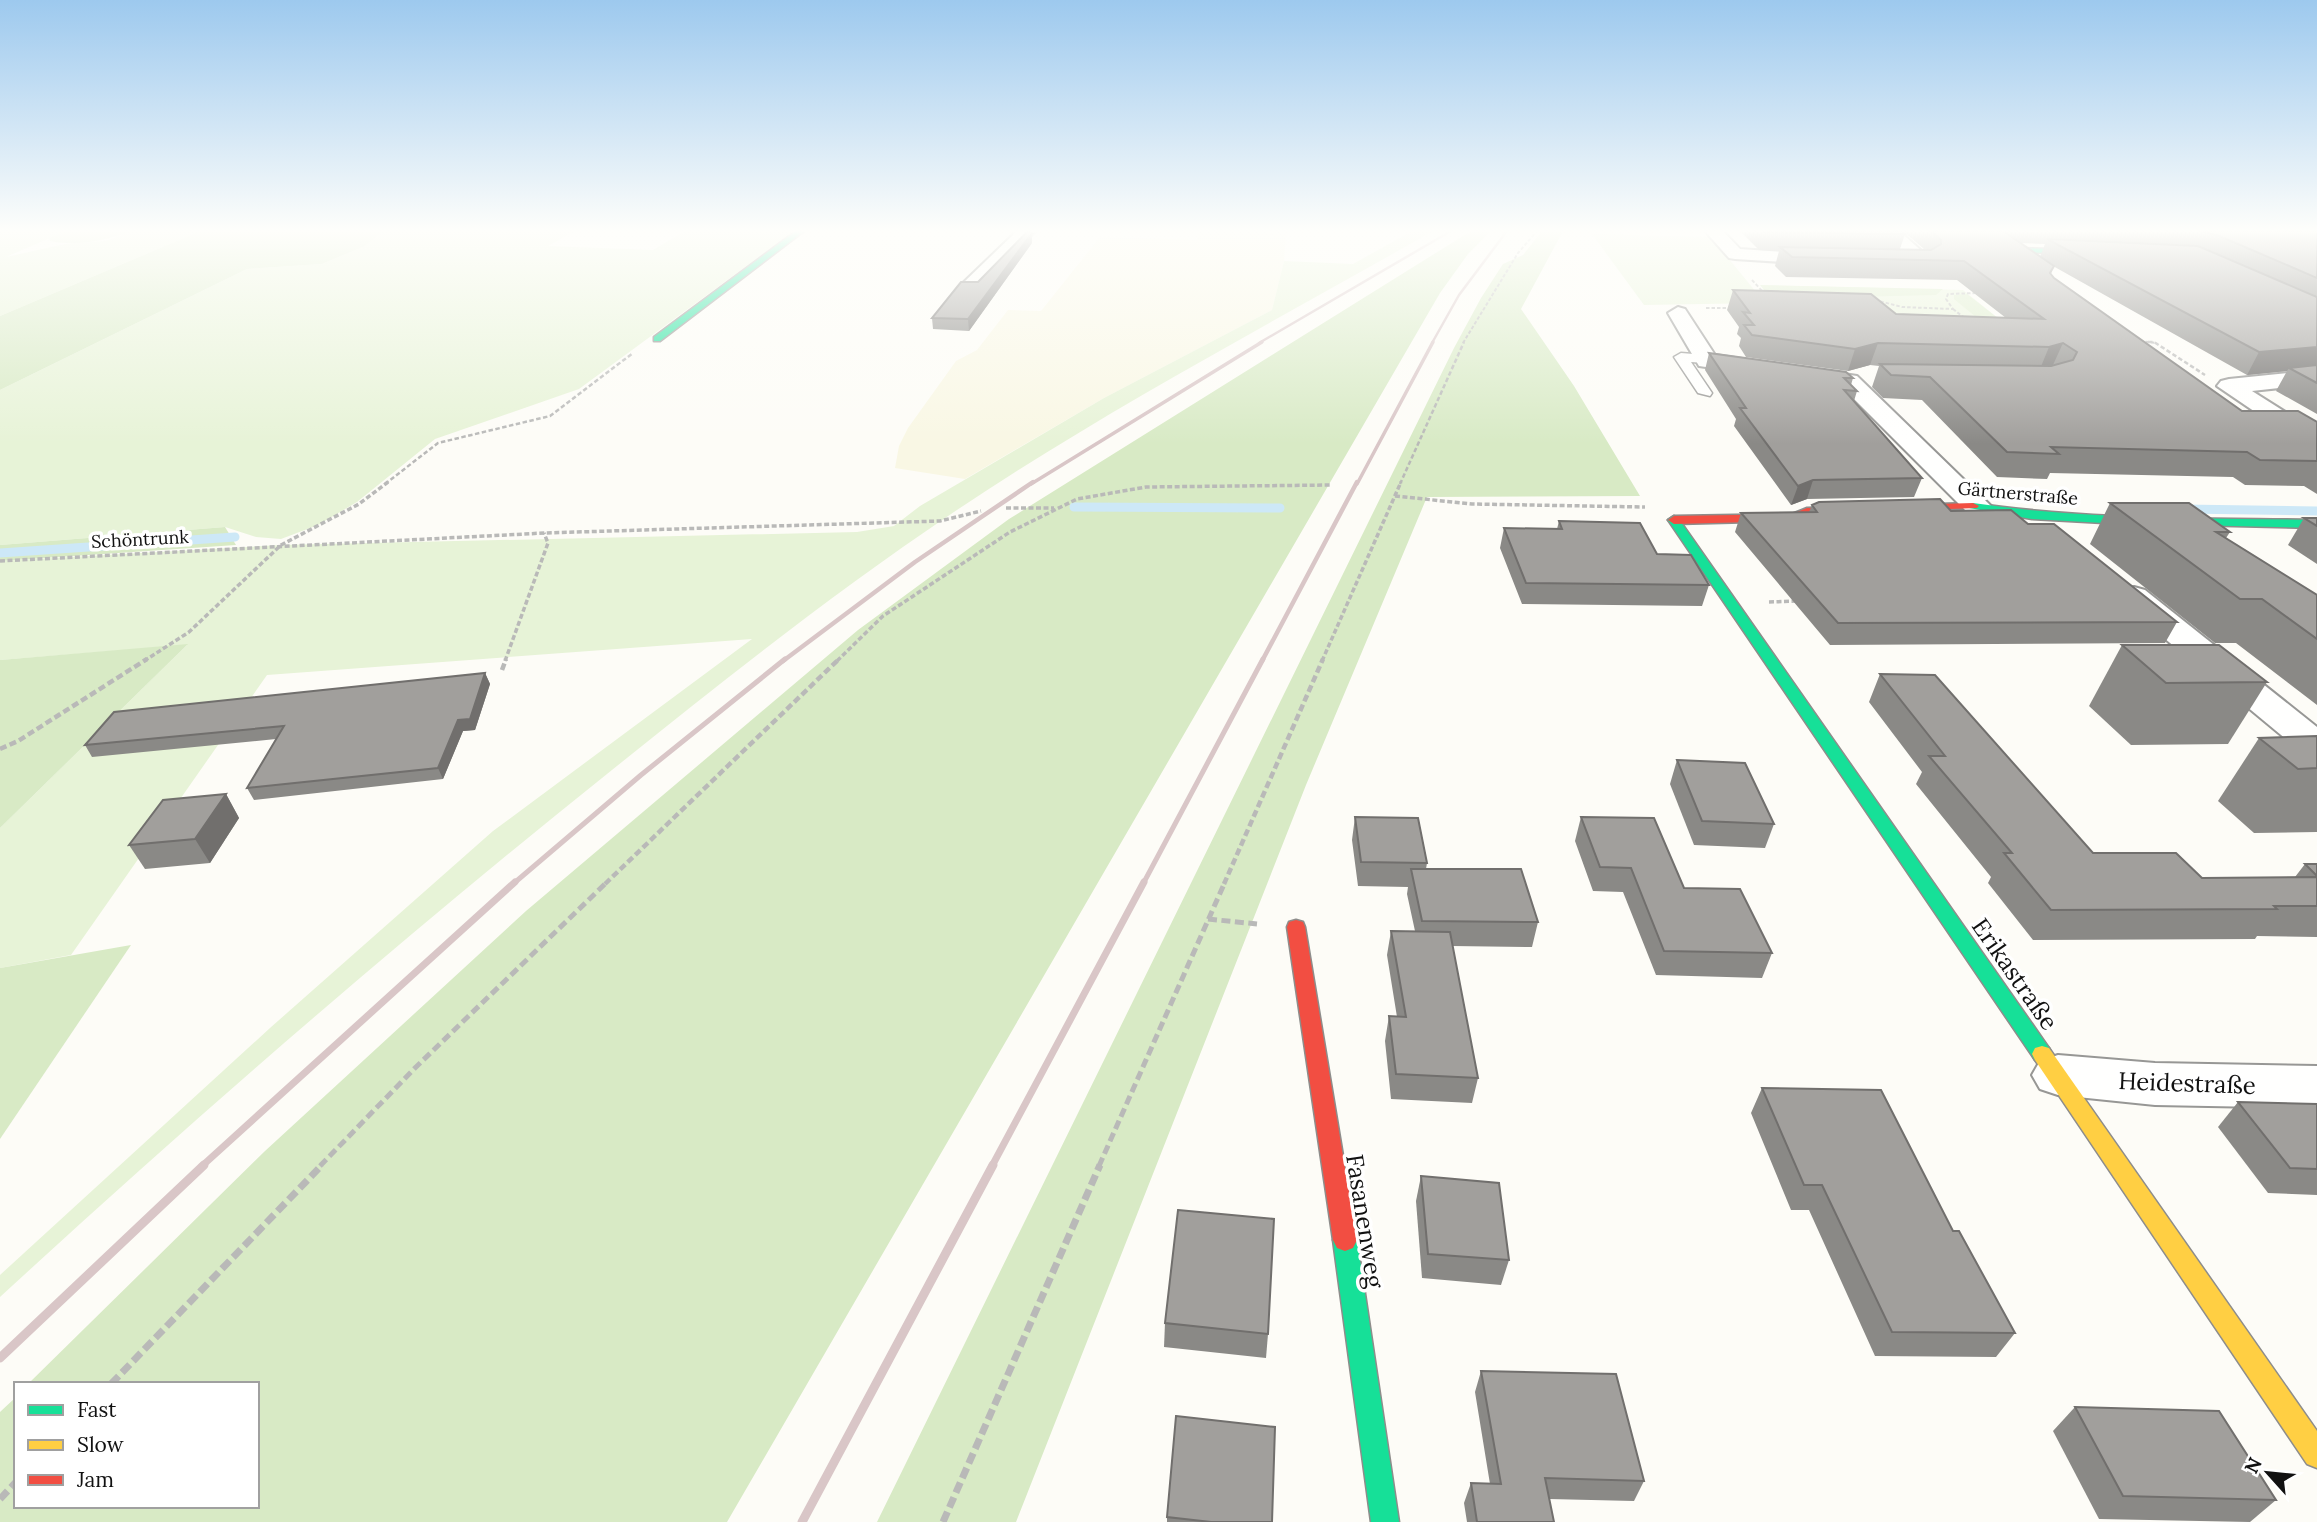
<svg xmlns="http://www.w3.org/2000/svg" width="2317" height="1522" font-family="Lora,serif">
  <rect width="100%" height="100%" fill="#fdfcf7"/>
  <!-- farmland -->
  <path fill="#f9f7e4" d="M 1200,231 L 1286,231 L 1284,261 L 1272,310 L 1104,398 L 965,479 L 895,468 L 899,446 L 908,428 L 956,361 L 977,350 L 1008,310 L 1041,311 L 1100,237 L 1197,240 Z"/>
  <!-- green -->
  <g fill="#e7f3d7">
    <path d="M 0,231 L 66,231 L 6,257 L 65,244 L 105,241 L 133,231 L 200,231 L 0,316 Z"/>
    <path d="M 383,231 L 575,231 L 548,246 L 653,250 L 685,231 L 794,231 L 579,389 L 435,439 L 357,502 L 318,525 L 281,539 L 256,537 L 225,527 L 0,545 L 0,390 L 247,269 L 322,264 L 365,246 Z"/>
    <path d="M 1412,231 L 1433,231 C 1272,323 1105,410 951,514 C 832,594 719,684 607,774 C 398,941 197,1116 0,1297 L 0,1275 L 270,1028 L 493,831 L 752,639 L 267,675 L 71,955 L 0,968 L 0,828 L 187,645 L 0,660 L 0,561 L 281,545 L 857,532 L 894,526 L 920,506 L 1104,398 L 1272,310 L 1284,261 L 1353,264 Z"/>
    <path d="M 1592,234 L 1711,237 L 1765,303 L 1644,305 Z"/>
    <path d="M 1760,285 L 1963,290 L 2019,335 L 1976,331 Z"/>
  </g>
  <!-- forest -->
  <g fill="#d8eac5">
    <path d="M 66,231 L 133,231 C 106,240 79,247 50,241 L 49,238 Z"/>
    <path d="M 200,231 L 383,231 L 365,246 L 322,264 L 247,269 L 0,390 L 0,316 Z"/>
    <path d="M 1471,231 L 1491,231 L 1468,254 L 1440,293 L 727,1522 L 0,1522 L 0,1412 L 16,1397 L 16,1506 L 257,1506 L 257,1384 L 28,1384 L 265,1151 L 526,911 L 858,630 L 1009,519 Z"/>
    <path d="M 1542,231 L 1563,231 L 1521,309 L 1574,386 L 1640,496 L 1427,497 L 1306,785 L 1016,1522 L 877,1522 L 1454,348 L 1481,298 L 1503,264 L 1523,255 Z"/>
    <path d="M 1760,285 L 1943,289 L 1936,295 L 1771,299 Z"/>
    <path d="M 1967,294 L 2013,330 L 1987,326 L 1954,299 L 1954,295 Z"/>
    <path d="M 225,527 L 236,545 L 0,561 L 0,545 Z"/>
    <path d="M 188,644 L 0,828 L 0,660 Z"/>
    <path d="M 131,945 L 0,1139 L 0,968 Z"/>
  </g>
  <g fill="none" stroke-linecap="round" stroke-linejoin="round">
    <!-- stream -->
    <g stroke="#cde8f7" stroke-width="9">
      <path d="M 1074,507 L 1280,508"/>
      <path d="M 2183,509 L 2317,511"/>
      <path d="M 0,553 L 235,537"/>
    </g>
    <!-- lane casing -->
    <g stroke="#979795" stroke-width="3">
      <path id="lane" d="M 1681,353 L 1706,355 L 1713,359 L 1706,363 L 1691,362 L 1712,393 L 1710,396 L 1698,393 L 1674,357 Z"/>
    </g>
    <!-- street casing -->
    <g stroke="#979795" stroke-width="4">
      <g id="street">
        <path d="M 1017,231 L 1035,231 L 977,291 L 963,291 L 960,287 L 963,283 Z"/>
        <path d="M 1705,231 L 1723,231 L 1740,249 L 1829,255 L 1838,260 L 1829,265 L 1735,259 L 1729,258 Z"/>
        <path d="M 1883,231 L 1899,231 L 1933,261 L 1924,266 L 1883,265 L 1880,261 L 1883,257 L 1906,256 L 1884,237 Z"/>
        <path d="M 1678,307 L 1685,309 L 1715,355 L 1857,376 L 1991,506 L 1987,512 L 1977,514 L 1967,512 L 1842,387 L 1699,366 L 1668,313 Z"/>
        <path d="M 2317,370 L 2317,384 L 2252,391 L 2317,432 L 2317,451 L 2308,448 L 2217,386 L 2221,381 L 2229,379 Z"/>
        <path d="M 2134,587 L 2145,590 L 2317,727 L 2317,757 L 2304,754 L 2123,604 L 2118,597 L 2123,590 Z"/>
        <path d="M 2058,1055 L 2155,1063 L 2317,1066 L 2317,1108 L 2155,1105 L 2058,1095 L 2040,1089 L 2032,1075 L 2040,1061 Z"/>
      </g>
    </g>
    <!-- fast casing -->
    <g stroke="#8e8d8b" stroke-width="3">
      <g id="fast">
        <path d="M 796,231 L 804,231 L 660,341 L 654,341 L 654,337 Z"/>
        <path d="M 2011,248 L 2093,250 L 2097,252 L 2093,254 L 2008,252 Z"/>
        <path d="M 1973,503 C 2087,520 2202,518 2317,520 L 2317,528 L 2104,523 L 2032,519 L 1969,508 L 1967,506 Z"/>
        <path d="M 1674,516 L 1678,518 L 2049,1048 L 2052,1054 L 2049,1060 L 2042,1062 L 2035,1060 L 1668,520 Z"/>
        <path d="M 1345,1229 L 1353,1232 L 1357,1240 L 1399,1522 L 1371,1522 L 1333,1240 L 1337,1232 Z"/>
      </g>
    </g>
    <!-- slow casing -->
    <g stroke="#8e8d8b" stroke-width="3">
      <path id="slow" d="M 2042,1046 L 2049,1048 L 2317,1431 L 2317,1468 L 2307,1464 L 2035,1060 L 2032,1054 L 2035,1048 Z"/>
    </g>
    <!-- jam casing -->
    <g stroke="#8e8d8b" stroke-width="3">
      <g id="jam">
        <path d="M 1973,503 L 1979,506 L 1977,508 L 1809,514 L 1794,521 L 1674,524 L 1668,520 L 1674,516 L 1792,514 L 1807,508 Z"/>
        <path d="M 1296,920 L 1303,922 L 1305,927 L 1357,1240 L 1353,1248 L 1345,1251 L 1337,1248 L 1333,1240 L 1287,927 L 1289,922 Z"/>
      </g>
    </g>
    <!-- path-far5 -->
    <g stroke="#b9b9b8" stroke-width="2" stroke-dasharray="3.5 2" stroke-linecap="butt">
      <path d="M 1752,280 L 1765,294"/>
      <path d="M 1875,300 L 1902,307 L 1953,309 L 1946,299 L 1948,294 L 1977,293"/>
      <path d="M 1706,308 L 1733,308"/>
      <path d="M 1953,309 L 1966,319"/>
      <path d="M 2140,341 L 2156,343"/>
      <path d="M 1463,343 L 1518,253 L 1537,231"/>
    </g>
    <!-- path-far4 -->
    <g stroke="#b9b9b8" stroke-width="2.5" stroke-dasharray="4.5 2.5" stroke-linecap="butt">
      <path d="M 2148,342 L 2154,342 L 2205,375"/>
      <path d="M 385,484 L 438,443 L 550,416 L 633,353"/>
      <path d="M 1400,484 L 1464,342"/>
    </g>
    <!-- path-far3 -->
    <g stroke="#b9b9b8" stroke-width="3.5" stroke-dasharray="5 2.5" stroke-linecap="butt">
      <path d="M 1395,496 L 1472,504 L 1645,507"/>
      <path d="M 1006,508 L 1054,508"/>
      <path d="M 0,561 L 544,533 L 940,521 L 981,511"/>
      <path d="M 1769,602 L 1799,601"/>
      <path d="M 144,661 L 189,632 L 281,545 L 359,504 L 388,482"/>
      <path d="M 505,661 L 548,543 L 544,533"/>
      <path d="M 837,661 L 883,616 L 1010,532 L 1077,499 L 1146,487 L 1330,485"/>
      <path d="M 1322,661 L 1401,482"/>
    </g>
    <!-- path-far2 -->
    <g stroke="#b9b9b8" stroke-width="4.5" stroke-dasharray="7 3.5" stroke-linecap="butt">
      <path d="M 502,670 L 506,659"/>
      <path d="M 0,749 L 18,741 L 147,659"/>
      <path d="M 605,884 L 839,659"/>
      <path d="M 1224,884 L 1323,659"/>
    </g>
    <!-- path-far1 -->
    <g stroke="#b9b9b8" stroke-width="5" stroke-dasharray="9 4.5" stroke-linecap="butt">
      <path d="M 1208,919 L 1257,924"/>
      <path d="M 320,1166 L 416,1067 L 607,882"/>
      <path d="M 1099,1166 L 1225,882"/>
    </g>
    <!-- path -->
    <g stroke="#b9b9b8" stroke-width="7" stroke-dasharray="11 5" stroke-linecap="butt">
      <path d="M 111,1384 L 322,1165"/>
      <path d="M 0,1499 L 16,1482"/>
      <path d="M 943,1522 L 1100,1165"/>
    </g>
    <!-- lane -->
    <use href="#lane" fill="#fffffe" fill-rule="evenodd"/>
    <!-- street -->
    <use href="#street" fill="#fffffe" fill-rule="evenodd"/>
    <!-- fast -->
    <use href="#fast" fill="#16e098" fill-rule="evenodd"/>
    <!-- slow -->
    <use href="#slow" fill="#ffcf43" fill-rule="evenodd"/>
    <!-- jam -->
    <use href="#jam" fill="#f24e42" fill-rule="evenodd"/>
    <!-- rail-far5 -->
    <g stroke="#d9c6c7" stroke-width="2.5">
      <path d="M 1259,343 L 1451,231"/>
      <path d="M 1432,343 L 1459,295 L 1507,231"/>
    </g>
    <!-- rail-far4 -->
    <g stroke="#d9c6c7" stroke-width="3.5">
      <path d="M 1031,484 L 1262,342"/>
      <path d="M 1357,484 L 1433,342"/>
    </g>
    <!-- rail-far3 -->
    <g stroke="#d9c6c7" stroke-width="4.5">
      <path d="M 783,661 L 915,562 L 1033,482"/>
      <path d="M 1262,661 L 1357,482"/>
    </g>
    <!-- rail-far2 -->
    <g stroke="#d9c6c7" stroke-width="5">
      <path d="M 513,884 L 641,775 L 785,659"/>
      <path d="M 1143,884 L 1263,659"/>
    </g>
    <!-- rail-far1 -->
    <g stroke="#d9c6c7" stroke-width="7">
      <path d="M 202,1166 L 515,882"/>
      <path d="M 992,1166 L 1144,882"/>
    </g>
    <!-- rail -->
    <g stroke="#d9c6c7" stroke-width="9">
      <path d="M 0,1358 L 204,1165"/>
      <path d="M 802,1522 L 993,1165"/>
    </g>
  </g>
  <!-- wall -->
  <g fill="#8a8986" fill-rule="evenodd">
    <path d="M 1740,231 L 1902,231 L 1905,234 L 1900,249 L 1924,249 L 1903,231 L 2317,231 L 2317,414 L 2276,391 L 2287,371 L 2247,375 L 2053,266 L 2051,274 L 2054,278 L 2242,411 L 2317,422 L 2317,494 L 2304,486 L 2245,485 L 2233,477 L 2050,473 L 2047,479 L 1997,477 L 1922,400 L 1883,398 L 1872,387 L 1879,366 L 1870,365 L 1848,371 L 1746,357 L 1739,346 L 1741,338 L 1737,334 L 1739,327 L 1727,310 L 1733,290 L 1896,314 L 2006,318 L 1957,280 L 1786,277 L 1775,266 L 1779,251 L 1759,250 ZM 2020,243 L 2045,244 L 2040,257 Z"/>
    <path d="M 1032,243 L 969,331 L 933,329 L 932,318 L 978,282 Z"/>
    <path d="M 1709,353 L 1853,378 L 1851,385 L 1857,391 L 1854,401 L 1922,478 L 1914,497 L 1807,499 L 1791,505 L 1734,426 L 1736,419 L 1705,370 Z"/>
    <path d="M 2110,503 L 2230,532 L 2226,538 L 2317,595 L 2317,705 L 2236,643 L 2215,643 L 2090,544 Z"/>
    <path d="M 1812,505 L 1951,511 L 2028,524 L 2177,622 L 2165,643 L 1830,645 L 1735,532 L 1741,513 L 1809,512 Z"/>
    <path d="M 2304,518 L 2317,518 L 2317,564 L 2288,545 Z"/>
    <path d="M 1559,521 L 1657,554 L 1709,585 L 1702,606 L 1522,604 L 1500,548 L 1504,528 L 1557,529 Z"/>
    <path d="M 2122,645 L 2267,682 L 2228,744 L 2131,745 L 2089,706 Z"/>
    <path d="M 485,673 L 490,684 L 475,730 L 463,731 L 443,779 L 254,800 L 247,788 L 276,739 L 92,757 L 85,745 Z"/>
    <path d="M 1880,674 L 2093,853 L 2202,878 L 2295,877 L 2305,864 L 2317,864 L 2317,937 L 2257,936 L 2255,939 L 2033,940 L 1988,883 L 1991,877 L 1916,784 L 1922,772 L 1869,702 Z"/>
    <path d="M 2317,736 L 2317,832 L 2254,833 L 2218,801 L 2259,738 Z"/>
    <path d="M 1677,760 L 1774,824 L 1765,848 L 1694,845 L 1670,784 Z"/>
    <path d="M 226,794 L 239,818 L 210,863 L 145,869 L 129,845 Z"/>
    <path d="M 1355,817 L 1427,863 L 1426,869 L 1538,922 L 1532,947 L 1452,946 L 1478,1078 L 1472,1103 L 1391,1099 L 1385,1041 L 1389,1016 L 1397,1017 L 1387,955 L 1391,931 L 1415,931 L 1407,894 L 1408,887 L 1358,886 L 1352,840 Z"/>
    <path d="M 1581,817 L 1684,888 L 1772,953 L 1762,978 L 1656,975 L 1623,892 L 1593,891 L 1575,841 Z"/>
    <path d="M 1762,1088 L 1953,1231 L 2015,1333 L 1996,1357 L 1875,1356 L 1809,1210 L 1791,1210 L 1751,1113 Z"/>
    <path d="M 2238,1102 L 2317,1104 L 2317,1195 L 2268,1193 L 2218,1127 Z"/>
    <path d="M 1421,1176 L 1509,1260 L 1501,1285 L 1422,1278 L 1416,1201 Z"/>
    <path d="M 1165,1323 L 1268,1334 L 1266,1358 L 1164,1347 Z"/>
    <path d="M 1481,1371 L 1644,1481 L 1634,1501 L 1549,1499 L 1554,1522 L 1467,1522 L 1464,1503 L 1471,1483 L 1490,1484 L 1475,1392 Z"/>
    <path d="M 2075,1407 L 2276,1500 L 2250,1522 L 2099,1519 L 2053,1431 Z"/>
    <path d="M 1167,1517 L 1272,1522 L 1167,1522 Z"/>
  </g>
  <!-- shaded-wall -->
  <g fill="#716f6d">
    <path d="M 1032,233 L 1032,243 L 969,331 L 968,319 Z"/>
    <path d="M 1878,343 L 1870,365 L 1848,371 L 1855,349 Z"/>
    <path d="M 2063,343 L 2053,365 L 2040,369 L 2049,347 Z"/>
    <path d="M 2317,347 L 2317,368 L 2289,368 L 2287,371 L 2247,375 L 2259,352 Z"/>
    <path d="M 1813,480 L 1807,499 L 1791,505 L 1798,486 Z"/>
    <path d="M 485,673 L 490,684 L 475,730 L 463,731 L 443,779 L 438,768 L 458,720 Z"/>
    <path d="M 226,794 L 239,818 L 210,863 L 195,839 Z"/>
  </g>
  <!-- building -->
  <g fill="#a19f9c" stroke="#716f6d" stroke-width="2">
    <path d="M 1028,231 L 1032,233 L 968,319 L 932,318 L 961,282 L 978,282 Z"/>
    <path d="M 1764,231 L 1902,231 L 1905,234 L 1764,232 Z"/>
    <path d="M 1931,231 L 2003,231 L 2054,266 L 2050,273 L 2054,278 L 2242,411 L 2298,411 L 2317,422 L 2317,461 L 2260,460 L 2247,452 L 2051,447 L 2059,454 L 2007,452 L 1930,377 L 1891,375 L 1880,364 L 2051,366 L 2073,360 L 2077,352 L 2063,343 L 2049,347 L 1878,343 L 1855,349 L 1752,335 L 1744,325 L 1754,325 L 1743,312 L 1750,313 L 1733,290 L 1871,294 L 1896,314 L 2044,319 L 1964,261 L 1792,257 L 1780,247 L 1931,250 L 1941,244 L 1941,240 Z"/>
    <path d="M 2201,231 L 2317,231 L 2317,278 L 2217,235 Z"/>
    <path d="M 2047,239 L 2198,246 L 2317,297 L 2317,347 L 2259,352 Z"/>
    <path d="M 1709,353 L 1846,372 L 1853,378 L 1844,378 L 1857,391 L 1844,390 L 1922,478 L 1813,480 L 1798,486 L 1740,408 L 1746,408 Z"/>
    <path d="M 2317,365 L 2317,383 L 2289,368 Z"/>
    <path d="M 1940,499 L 1951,511 L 2011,510 L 2028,524 L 2054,524 L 2177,622 L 1838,623 L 1741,513 L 1817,512 L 1812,505 L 1819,502 Z"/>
    <path d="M 2110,503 L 2189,503 L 2230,532 L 2216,532 L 2317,595 L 2317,639 L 2262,599 L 2240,599 Z"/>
    <path d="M 2304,518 L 2317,518 L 2317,526 Z"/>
    <path d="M 1559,521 L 1640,523 L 1657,554 L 1691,555 L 1709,585 L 1526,583 L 1504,528 L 1562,529 Z"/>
    <path d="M 2122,645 L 2219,645 L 2267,682 L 2166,683 Z"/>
    <path d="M 485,673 L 470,719 L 458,720 L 438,768 L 247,788 L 284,726 L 85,745 L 114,712 Z"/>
    <path d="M 1880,674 L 1935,675 L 2093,853 L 2176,853 L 2202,878 L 2317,877 L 2317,906 L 2274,906 L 2277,909 L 2051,910 L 2004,853 L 2012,853 L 1929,756 L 1945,756 Z"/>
    <path d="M 2317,736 L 2317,768 L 2298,769 L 2259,738 Z"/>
    <path d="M 1677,760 L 1745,763 L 1774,824 L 1702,821 Z"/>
    <path d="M 226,794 L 195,839 L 129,845 L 163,800 Z"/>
    <path d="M 1355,817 L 1418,818 L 1427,863 L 1361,862 Z"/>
    <path d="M 1581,817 L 1654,818 L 1684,888 L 1740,889 L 1772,953 L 1664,951 L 1631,868 L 1600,867 Z"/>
    <path d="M 2305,864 L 2317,864 L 2317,876 Z"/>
    <path d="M 1411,869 L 1521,869 L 1538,922 L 1422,921 Z"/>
    <path d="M 1391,931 L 1450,932 L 1478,1078 L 1396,1074 L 1389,1016 L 1406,1017 Z"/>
    <path d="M 1762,1088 L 1881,1090 L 1953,1231 L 1959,1231 L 2015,1333 L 1892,1332 L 1822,1185 L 1804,1185 Z"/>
    <path d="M 2238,1102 L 2317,1104 L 2317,1169 L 2290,1168 Z"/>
    <path d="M 1421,1176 L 1499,1183 L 1509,1260 L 1428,1254 Z"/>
    <path d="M 1178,1210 L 1274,1219 L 1268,1334 L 1165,1323 Z"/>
    <path d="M 1481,1371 L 1616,1374 L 1644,1481 L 1545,1478 L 1554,1522 L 1477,1522 L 1471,1483 L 1501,1484 Z"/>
    <path d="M 2075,1407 L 2219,1411 L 2276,1500 L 2123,1496 Z"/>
    <path d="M 1176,1416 L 1275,1427 L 1272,1522 L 1211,1522 L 1167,1517 Z"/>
  </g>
  <!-- sky -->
  <linearGradient id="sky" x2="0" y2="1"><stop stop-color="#9dc9ee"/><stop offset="0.52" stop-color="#fefefb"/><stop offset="1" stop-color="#fefefb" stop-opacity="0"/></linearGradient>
  <rect width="2317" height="444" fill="url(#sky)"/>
  <g text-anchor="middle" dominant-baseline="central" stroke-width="7" stroke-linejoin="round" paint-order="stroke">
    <!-- far-street labels -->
    <g font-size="18" fill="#111" stroke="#fff">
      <text transform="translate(2018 493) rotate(5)">Gärtnerstraße</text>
      <text transform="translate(140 539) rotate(-3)">Schöntrunk</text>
    </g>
    <!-- near-street labels -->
    <g font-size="24" fill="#111" stroke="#fff">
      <text transform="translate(2015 974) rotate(55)">Erikastraße</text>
      <text transform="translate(2187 1083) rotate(2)">Heidestraße</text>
      <text transform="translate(1365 1221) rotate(81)">Fasanenweg</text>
    </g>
  </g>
  <!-- legend -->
  <rect x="14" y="1382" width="245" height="126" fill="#ffffff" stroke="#a0a0a0" stroke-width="2"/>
  <rect x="28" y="1405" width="35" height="10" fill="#16e098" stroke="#a0a0a0" stroke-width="2"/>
  <text x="77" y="1417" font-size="21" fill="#111111">Fast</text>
  <rect x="28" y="1440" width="35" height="10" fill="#ffcf43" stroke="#a0a0a0" stroke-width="2"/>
  <text x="77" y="1452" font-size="21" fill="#111111">Slow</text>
  <rect x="28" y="1475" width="35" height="10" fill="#f24e42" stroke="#a0a0a0" stroke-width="2"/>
  <text x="77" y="1487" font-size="21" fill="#111111">Jam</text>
  <!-- north arrow -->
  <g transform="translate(2268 1473) rotate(297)" stroke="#ffffff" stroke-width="5" paint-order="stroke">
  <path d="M0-5L12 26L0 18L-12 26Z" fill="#111111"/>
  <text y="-10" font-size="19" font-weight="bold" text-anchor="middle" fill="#111111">N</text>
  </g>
</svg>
